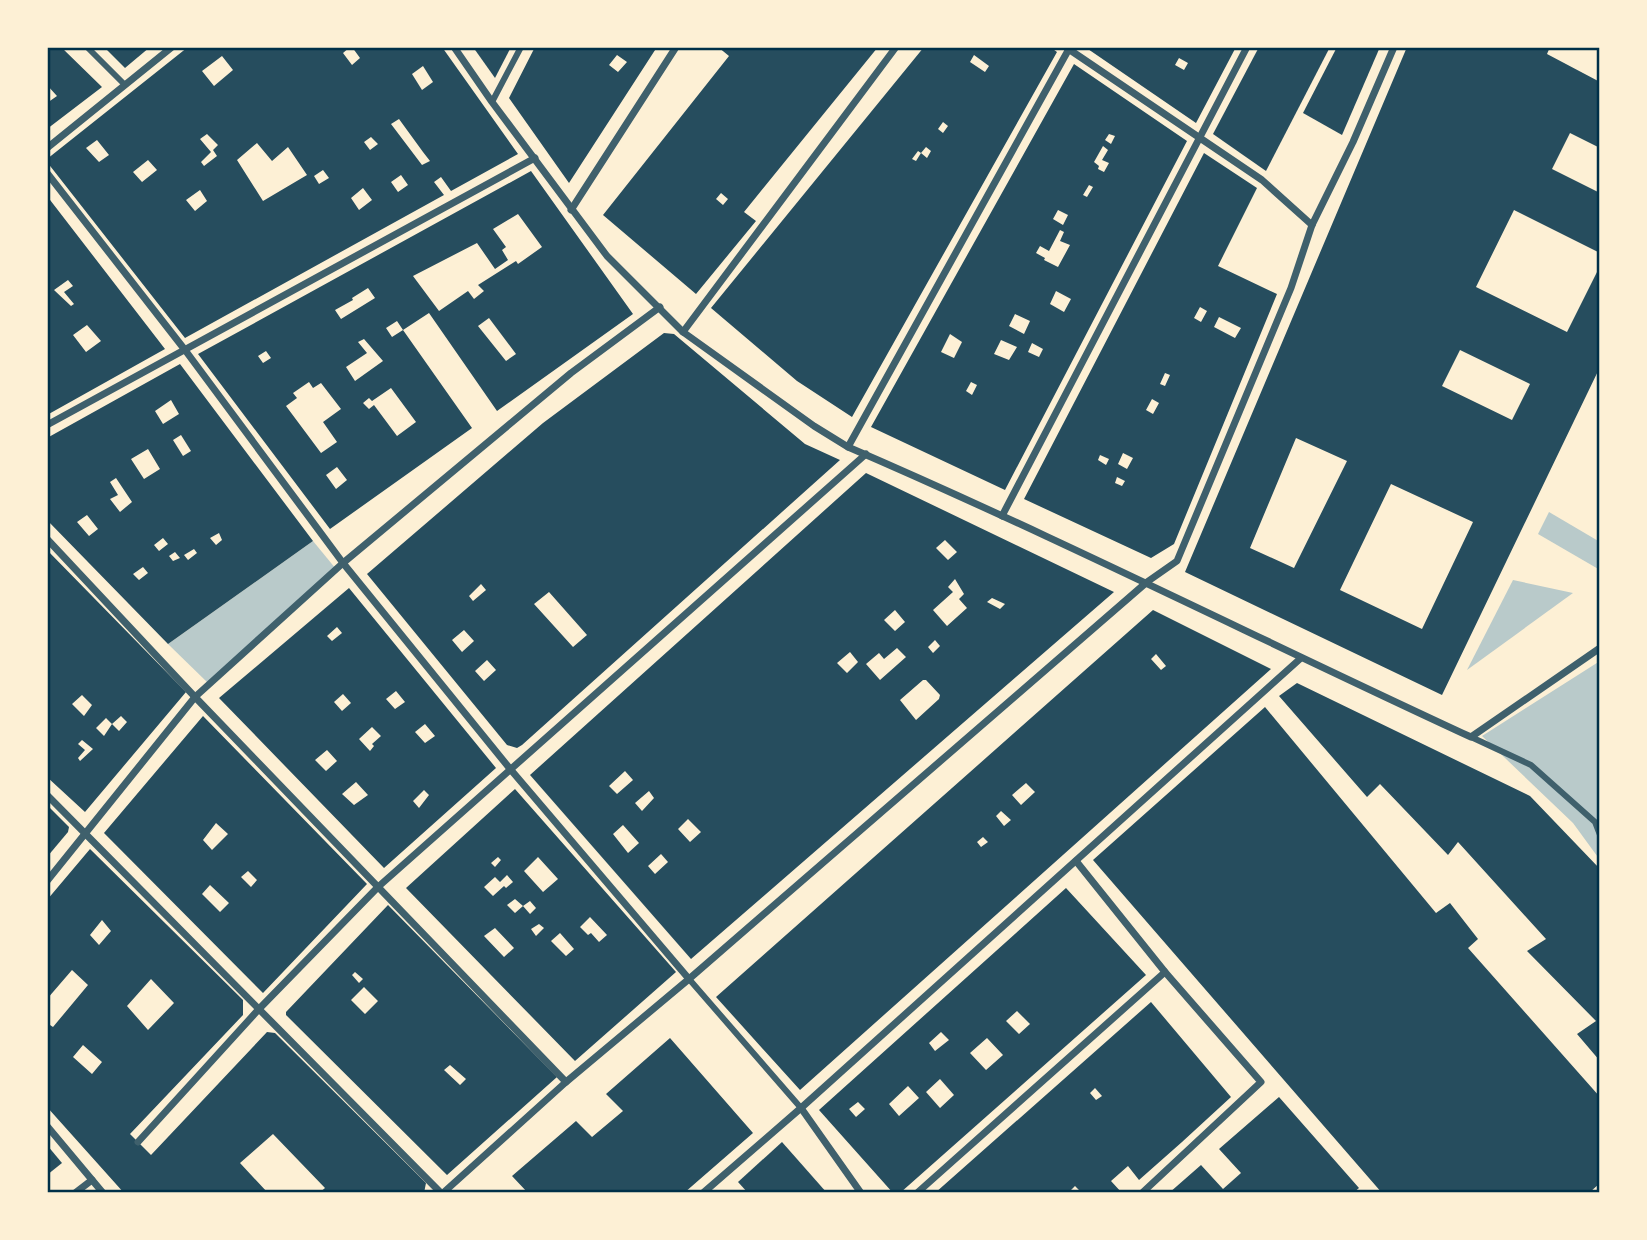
<svg xmlns="http://www.w3.org/2000/svg" width="1647" height="1240" font-family="Ubuntu,sans-serif">
  <rect width="100%" height="100%" fill="#fdf0d5"/>
  <!-- green -->
  <g fill="#b9caca">
    <path d="M 1549,512 L 1600,542 L 1600,570 L 1538,534 Z"/>
    <path d="M 313,541 L 336,569 L 209,684 L 168,644 Z"/>
    <path d="M 1513,580 L 1573,593 L 1467,670 Z"/>
    <path d="M 1600,661 L 1600,860 L 1573,823 L 1482,736 Z"/>
  </g>
  <!-- building -->
  <g fill="#264d5e" fill-rule="evenodd">
    <path d="M 47,47 L 61,47 L 102,87 L 47,129 L 47,103 L 57,96 L 47,85 Z"/>
    <path d="M 104,47 L 150,47 L 125,68 Z"/>
    <path d="M 188,47 L 350,47 L 343,53 L 352,65 L 360,58 L 352,47 L 442,47 L 518,154 L 451,191 L 441,177 L 434,182 L 444,195 L 185,338 L 47,162 L 47,159 ZM 222,56 L 233,70 L 214,86 L 202,71 ZM 423,66 L 433,82 L 422,90 L 412,74 ZM 399,119 L 423,152 L 430,161 L 422,165 L 391,124 ZM 207,134 L 218,145 L 213,150 L 217,156 L 204,166 L 201,162 L 211,152 L 200,139 ZM 371,137 L 378,144 L 370,150 L 364,142 ZM 97,140 L 109,155 L 99,162 L 86,148 ZM 257,143 L 272,161 L 288,147 L 307,175 L 263,201 L 237,160 ZM 148,160 L 157,170 L 142,182 L 133,172 ZM 323,170 L 329,178 L 319,184 L 314,176 ZM 401,175 L 408,185 L 398,192 L 391,182 ZM 363,188 L 372,200 L 359,210 L 351,198 ZM 200,190 L 207,201 L 195,211 L 186,200 Z"/>
    <path d="M 473,47 L 511,47 L 495,78 Z"/>
    <path d="M 535,47 L 657,47 L 569,183 L 509,98 ZM 617,55 L 627,62 L 618,72 L 609,65 Z"/>
    <path d="M 718,47 L 878,47 L 744,212 L 756,221 L 696,294 L 603,215 L 729,56 ZM 721,193 L 728,199 L 723,205 L 716,199 Z"/>
    <path d="M 924,47 L 1050,47 L 1057,52 L 852,417 L 797,381 L 711,308 ZM 974,55 L 989,66 L 985,72 L 970,62 ZM 943,122 L 948,126 L 943,133 L 938,129 ZM 926,147 L 931,151 L 927,158 L 921,153 L 916,161 L 912,159 L 918,151 L 921,153 Z"/>
    <path d="M 1085,47 L 1236,47 L 1196,123 ZM 1179,58 L 1188,63 L 1184,70 L 1175,65 Z"/>
    <path d="M 1259,47 L 1330,47 L 1266,171 L 1213,134 Z"/>
    <path d="M 1337,47 L 1380,47 L 1342,135 L 1303,113 Z"/>
    <path d="M 1407,47 L 1550,47 L 1547,54 L 1600,82 L 1600,148 L 1570,133 L 1552,169 L 1600,193 L 1600,253 L 1514,210 L 1476,287 L 1567,332 L 1600,266 L 1600,367 L 1442,695 L 1185,572 ZM 1460,350 L 1530,384 L 1512,420 L 1442,386 ZM 1296,438 L 1347,461 L 1294,568 L 1250,548 ZM 1391,484 L 1473,522 L 1422,629 L 1340,590 Z"/>
    <path d="M 1074,64 L 1187,141 L 1005,490 L 871,427 ZM 1109,134 L 1115,136 L 1111,144 L 1105,140 ZM 1103,146 L 1108,150 L 1102,160 L 1109,163 L 1104,172 L 1098,169 L 1099,166 L 1094,162 ZM 1089,185 L 1093,187 L 1087,197 L 1083,195 ZM 1058,210 L 1068,215 L 1063,225 L 1053,219 ZM 1060,230 L 1064,232 L 1060,241 L 1070,245 L 1058,267 L 1044,260 L 1045,258 L 1036,253 L 1040,246 L 1049,251 ZM 1056,291 L 1071,299 L 1064,312 L 1050,304 ZM 1015,314 L 1030,321 L 1024,334 L 1009,326 ZM 950,334 L 962,342 L 954,358 L 941,352 ZM 1001,340 L 1017,347 L 1009,360 L 994,354 ZM 1032,343 L 1043,349 L 1039,357 L 1028,352 ZM 971,382 L 977,385 L 972,395 L 966,391 Z"/>
    <path d="M 1204,153 L 1257,188 L 1218,266 L 1277,294 L 1174,544 L 1151,558 L 1024,499 ZM 1200,307 L 1207,311 L 1201,322 L 1194,318 ZM 1219,317 L 1241,328 L 1235,338 L 1214,327 ZM 1165,373 L 1170,375 L 1165,386 L 1160,384 ZM 1152,399 L 1159,403 L 1153,414 L 1146,410 ZM 1123,453 L 1133,458 L 1127,469 L 1118,464 ZM 1100,455 L 1109,459 L 1106,465 L 1098,460 ZM 1117,477 L 1125,481 L 1122,486 L 1115,483 Z"/>
    <path d="M 531,171 L 633,314 L 497,411 L 429,313 L 403,330 L 472,428 L 330,529 L 198,354 ZM 518,214 L 542,247 L 518,264 L 516,261 L 478,285 L 484,291 L 474,299 L 468,291 L 439,311 L 413,276 L 477,243 L 495,269 L 508,260 L 502,250 L 506,247 L 493,229 ZM 368,288 L 375,298 L 341,319 L 335,310 L 353,300 L 352,298 ZM 489,318 L 516,354 L 506,361 L 478,326 ZM 397,321 L 403,330 L 392,337 L 386,328 ZM 364,339 L 383,361 L 355,381 L 346,367 L 367,353 L 358,342 ZM 266,351 L 271,358 L 263,363 L 258,356 ZM 309,382 L 313,388 L 321,383 L 341,409 L 323,422 L 337,442 L 321,453 L 286,406 L 297,398 L 293,393 ZM 391,388 L 416,422 L 397,436 L 374,405 L 369,409 L 363,403 L 369,398 L 372,401 ZM 337,467 L 347,480 L 336,489 L 326,475 Z"/>
    <path d="M 47,196 L 165,349 L 47,415 ZM 68,280 L 73,286 L 64,292 L 74,304 L 71,306 L 54,290 ZM 87,325 L 101,341 L 86,352 L 73,335 Z"/>
    <path d="M 664,333 L 674,334 L 805,444 L 840,460 L 522,745 L 517,748 L 507,745 L 367,574 L 543,423 ZM 481,584 L 486,590 L 473,601 L 469,596 ZM 549,592 L 587,635 L 573,647 L 534,604 ZM 464,630 L 474,641 L 462,652 L 452,640 ZM 487,660 L 496,670 L 484,681 L 475,671 Z"/>
    <path d="M 180,364 L 313,541 L 168,644 L 47,520 L 47,438 ZM 171,400 L 179,414 L 163,424 L 155,411 ZM 181,435 L 191,451 L 183,456 L 173,440 ZM 148,449 L 160,469 L 144,479 L 131,459 ZM 116,478 L 132,502 L 120,512 L 110,499 L 118,495 L 110,482 ZM 87,515 L 98,529 L 89,536 L 77,522 ZM 219,533 L 222,540 L 216,545 L 210,538 ZM 163,538 L 168,544 L 159,551 L 154,545 ZM 194,549 L 197,553 L 188,560 L 184,555 ZM 175,552 L 180,558 L 173,561 L 169,556 ZM 143,567 L 148,573 L 139,580 L 133,574 Z"/>
    <path d="M 866,473 L 1114,592 L 691,959 L 530,775 ZM 945,540 L 957,552 L 948,560 L 936,548 ZM 955,579 L 964,594 L 959,599 L 967,608 L 947,626 L 933,610 L 953,592 L 948,587 ZM 992,598 L 1005,604 L 1000,609 L 987,602 ZM 895,610 L 905,622 L 895,631 L 884,620 ZM 935,640 L 940,646 L 933,653 L 928,647 ZM 897,648 L 906,657 L 880,680 L 866,664 L 879,653 L 884,659 ZM 850,652 L 858,662 L 847,673 L 837,663 ZM 923,680 L 926,680 L 940,695 L 939,699 L 916,720 L 900,700 ZM 625,771 L 633,780 L 617,794 L 609,786 ZM 649,791 L 654,798 L 642,811 L 635,803 ZM 688,819 L 701,832 L 690,842 L 678,829 ZM 623,825 L 639,843 L 628,853 L 613,834 ZM 661,854 L 668,862 L 655,874 L 648,866 Z"/>
    <path d="M 47,550 L 186,692 L 85,812 L 47,777 ZM 82,695 L 92,705 L 84,716 L 72,704 ZM 121,716 L 127,722 L 119,731 L 112,724 ZM 106,718 L 112,724 L 104,736 L 96,728 ZM 82,740 L 93,749 L 80,761 L 78,758 L 85,750 L 78,744 Z"/>
    <path d="M 349,588 L 496,768 L 384,868 L 219,698 ZM 337,627 L 342,633 L 332,641 L 327,636 ZM 396,691 L 405,702 L 395,709 L 386,699 ZM 343,694 L 351,703 L 342,711 L 334,702 ZM 425,724 L 435,736 L 425,743 L 415,732 ZM 372,727 L 381,736 L 372,744 L 374,746 L 370,751 L 359,739 ZM 327,750 L 337,761 L 326,771 L 315,760 ZM 356,782 L 368,795 L 354,805 L 342,794 ZM 424,790 L 429,795 L 419,808 L 413,801 Z"/>
    <path d="M 1153,610 L 1271,669 L 800,1090 L 716,997 ZM 1156,654 L 1166,666 L 1161,670 L 1151,659 ZM 1026,783 L 1035,792 L 1021,805 L 1012,795 ZM 1001,811 L 1011,820 L 1004,826 L 996,816 ZM 983,837 L 988,842 L 981,847 L 977,842 Z"/>
    <path d="M 1297,683 L 1530,796 L 1600,869 L 1600,1061 L 1577,1034 L 1596,1021 L 1527,951 L 1546,939 L 1458,842 L 1448,855 L 1380,784 L 1367,797 L 1279,696 Z"/>
    <path d="M 1265,707 L 1436,913 L 1450,903 L 1478,939 L 1468,948 L 1600,1097 L 1600,1183 L 1589,1193 L 1382,1193 L 1093,860 Z"/>
    <path d="M 203,716 L 367,884 L 263,993 L 104,833 ZM 216,823 L 228,834 L 212,850 L 203,840 ZM 248,871 L 257,880 L 251,887 L 241,877 ZM 210,885 L 229,903 L 220,912 L 202,894 Z"/>
    <path d="M 515,789 L 676,972 L 575,1061 L 406,888 ZM 498,857 L 501,860 L 495,867 L 491,863 ZM 538,857 L 558,879 L 543,892 L 524,871 ZM 507,875 L 513,882 L 506,888 L 504,886 L 493,896 L 484,887 L 495,877 L 500,882 ZM 515,899 L 523,906 L 530,901 L 536,908 L 530,914 L 523,906 L 515,913 L 507,905 ZM 590,917 L 607,935 L 599,942 L 591,933 L 588,935 L 580,927 ZM 539,924 L 544,928 L 536,936 L 531,929 ZM 495,928 L 514,948 L 504,957 L 484,936 ZM 560,933 L 574,949 L 566,956 L 551,941 Z"/>
    <path d="M 47,805 L 69,827 L 68,832 L 47,857 Z"/>
    <path d="M 90,849 L 243,1000 L 243,1015 L 130,1134 L 151,1155 L 267,1032 L 275,1033 L 426,1183 L 424,1193 L 319,1193 L 325,1188 L 273,1134 L 240,1163 L 268,1193 L 124,1193 L 47,1107 L 47,1023 L 53,1027 L 88,985 L 72,970 L 47,999 L 47,900 ZM 102,920 L 111,931 L 99,945 L 90,935 ZM 151,979 L 174,1003 L 148,1030 L 127,1006 ZM 83,1045 L 102,1062 L 92,1074 L 73,1057 Z"/>
    <path d="M 1066,888 L 1146,975 L 900,1193 L 893,1193 L 819,1110 ZM 1017,1011 L 1030,1024 L 1019,1034 L 1006,1021 ZM 941,1032 L 949,1040 L 935,1051 L 929,1043 ZM 987,1038 L 1003,1055 L 986,1070 L 970,1053 ZM 940,1079 L 954,1095 L 940,1108 L 926,1092 ZM 908,1086 L 919,1098 L 899,1116 L 889,1104 ZM 858,1102 L 865,1109 L 856,1117 L 849,1109 Z"/>
    <path d="M 388,905 L 557,1077 L 447,1175 L 286,1015 L 286,1012 ZM 355,972 L 363,979 L 359,983 L 352,975 ZM 364,987 L 378,1001 L 365,1014 L 351,1000 ZM 450,1065 L 466,1079 L 460,1085 L 444,1070 Z"/>
    <path d="M 1151,1002 L 1231,1097 L 1182,1142 L 1139,1180 L 1128,1166 L 1111,1181 L 1122,1193 L 1082,1193 L 1075,1186 L 1068,1193 L 935,1193 ZM 1095,1088 L 1102,1096 L 1096,1100 L 1090,1093 Z"/>
    <path d="M 670,1038 L 753,1133 L 684,1193 L 528,1193 L 512,1176 L 576,1121 L 592,1137 L 623,1111 L 606,1094 Z"/>
    <path d="M 1279,1097 L 1359,1188 L 1353,1193 L 1169,1193 L 1201,1165 L 1223,1189 L 1241,1173 L 1219,1149 Z"/>
    <path d="M 782,1142 L 827,1193 L 748,1193 L 738,1182 Z"/>
    <path d="M 47,1145 L 62,1163 L 47,1175 Z"/>
  </g>
  <g fill="none" stroke-linecap="round" stroke-linejoin="round">
    <!-- pedestrian -->
    <g stroke="#3f606c" stroke-width="6">
      <path d="M 87,47 L 125,85"/>
      <path d="M 492,102 L 521,47"/>
      <path d="M 1471,737 L 1531,765 L 1595,822 L 1600,835"/>
      <path d="M 689,979 L 801,1108"/>
    </g>
    <!-- minor -->
    <g stroke="#3f606c" stroke-width="7">
      <path d="M 454,47 L 492,102 L 607,256 L 683,332 L 814,426 L 848,447 C 1059,538 1263,641 1471,737 L 1600,648"/>
      <path d="M 1067,48 L 1262,180 L 1312,225"/>
      <path d="M 47,148 L 172,47"/>
      <path d="M 47,173 L 185,350 L 343,563 L 511,770 L 689,979"/>
      <path d="M 571,210 L 676,47"/>
      <path d="M 683,332 L 896,47"/>
      <path d="M 47,425 L 535,158"/>
      <path d="M 848,447 L 1070,47"/>
      <path d="M 1002,516 L 1247,47"/>
      <path d="M 47,539 L 195,697 L 566,1082"/>
      <path d="M 47,795 L 441,1193"/>
      <path d="M 1076,861 L 1165,972 L 1261,1082 L 1142,1193"/>
      <path d="M 47,881 L 195,697 L 343,563 L 571,373 L 660,307"/>
      <path d="M 801,1108 L 861,1193"/>
      <path d="M 47,1126 L 103,1193"/>
      <path d="M 138,1142 L 259,1009 L 378,887 L 866,454"/>
      <path d="M 75,1193 L 92,1180"/>
      <path d="M 443,1193 L 566,1082 L 689,979 L 1147,582 L 1177,561 L 1291,288 L 1312,225 L 1353,142 L 1394,47"/>
      <path d="M 703,1193 L 801,1108 L 1301,658"/>
      <path d="M 917,1193 L 1165,972"/>
    </g>
  </g>
  <!-- border -->
  <rect width="1647" height="1240" fill="none" stroke="#fdf0d5" stroke-width="98"/>
  <rect x="49" y="49" width="1549" height="1142" fill="none" stroke="#003049" stroke-width="2.5"/>
</svg>
